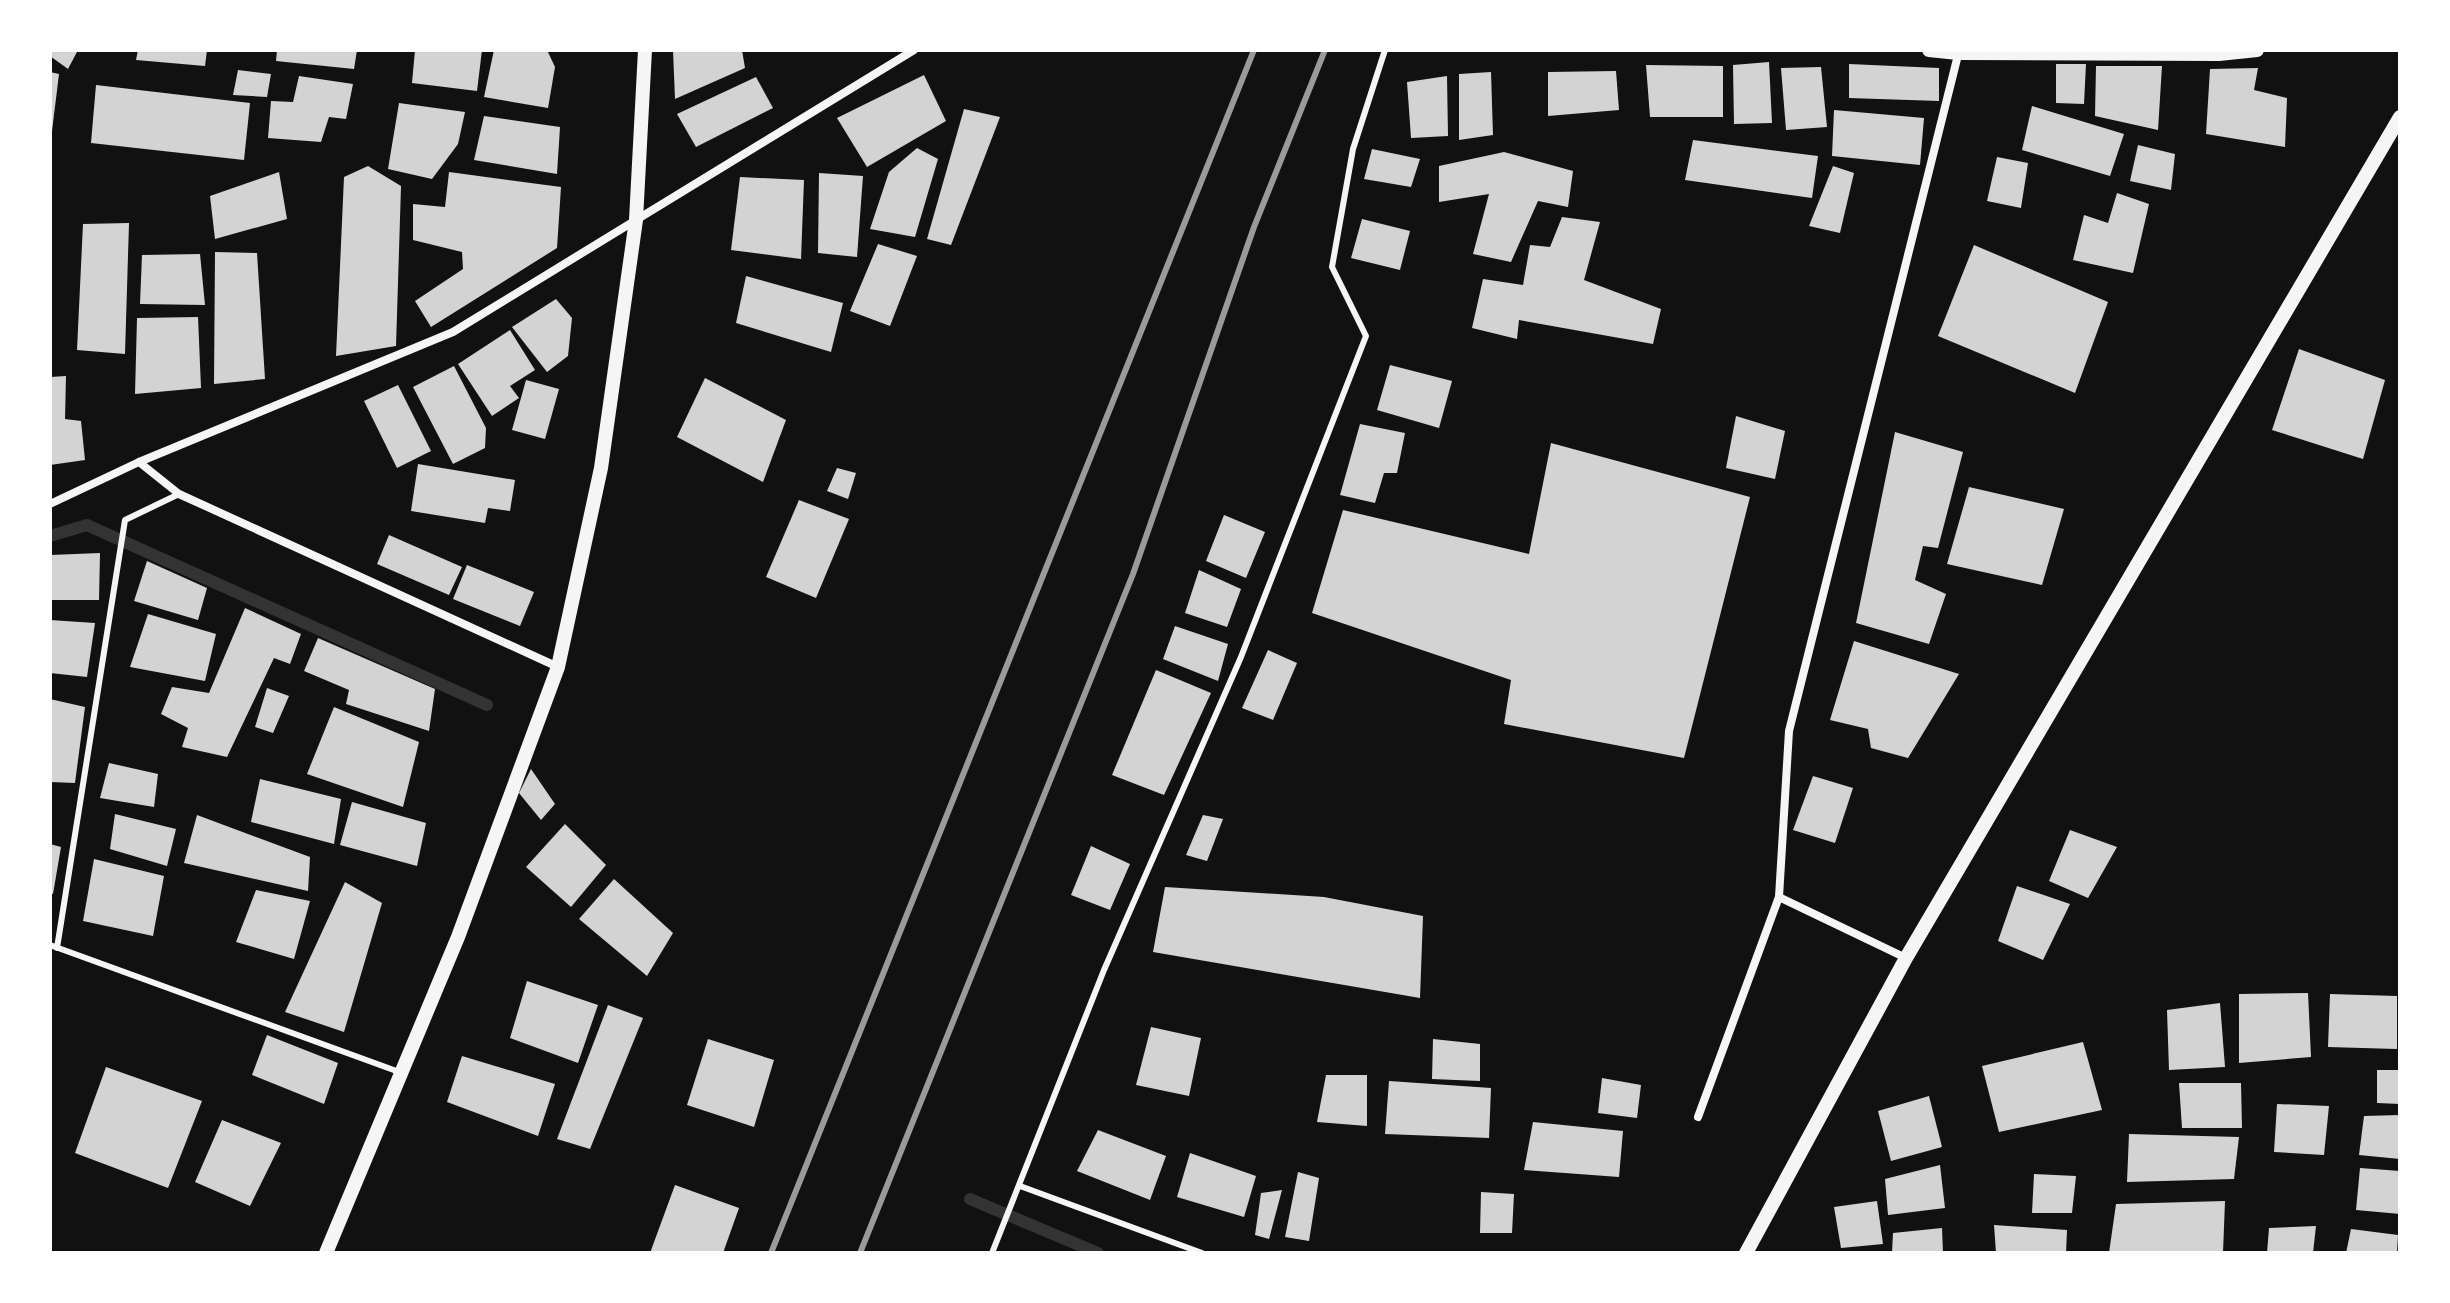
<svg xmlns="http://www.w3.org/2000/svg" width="2450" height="1303" font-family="'IBM Plex Sans',sans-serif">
  <rect width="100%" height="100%" fill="#111"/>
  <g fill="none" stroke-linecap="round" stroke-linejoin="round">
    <!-- stream -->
    <g stroke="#333" stroke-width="12">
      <path d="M 50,536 L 87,525 L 487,705"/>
      <path d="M 970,1199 L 1098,1253"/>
    </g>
  </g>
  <!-- building -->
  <g fill="#d3d3d3">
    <path d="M 50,50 L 78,50 L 68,69 L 50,56 Z"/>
    <path d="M 138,50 L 207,50 L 205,66 L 136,60 Z"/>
    <path d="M 277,50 L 357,50 L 354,69 L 276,61 Z"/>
    <path d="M 415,50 L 482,50 L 477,91 L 412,83 Z"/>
    <path d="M 494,50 L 547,50 L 555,67 L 548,108 L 484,97 Z"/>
    <path d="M 673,50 L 742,50 L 745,68 L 675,99 Z"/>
    <path d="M 1769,62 L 1772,123 L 1734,124 L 1733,65 Z"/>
    <path d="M 1849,64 L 1939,68 L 1939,101 L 1849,98 Z"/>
    <path d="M 2056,64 L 2086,64 L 2084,104 L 2056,103 Z"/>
    <path d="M 1646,65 L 1723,66 L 1723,117 L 1650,117 Z"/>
    <path d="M 2096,66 L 2162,66 L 2158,130 L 2095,116 Z"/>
    <path d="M 1821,67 L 1827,127 L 1786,130 L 1781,68 Z"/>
    <path d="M 2258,68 L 2254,90 L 2287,98 L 2285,147 L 2206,134 L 2210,69 Z"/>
    <path d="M 238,70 L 271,74 L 267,97 L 233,95 Z"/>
    <path d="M 1616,71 L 1619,110 L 1548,116 L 1548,72 Z"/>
    <path d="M 50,72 L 59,74 L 52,131 L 50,131 Z"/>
    <path d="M 1491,72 L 1493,135 L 1459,140 L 1459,74 Z"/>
    <path d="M 924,75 L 946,121 L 867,167 L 837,118 Z"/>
    <path d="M 299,76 L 353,84 L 346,119 L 329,117 L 321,142 L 268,138 L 271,101 L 293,102 Z"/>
    <path d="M 1447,76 L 1448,136 L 1411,138 L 1407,82 Z"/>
    <path d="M 756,77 L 773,108 L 696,147 L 677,114 Z"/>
    <path d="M 96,85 L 250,103 L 244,160 L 91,143 Z"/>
    <path d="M 399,103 L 465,112 L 458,144 L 432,179 L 388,169 Z"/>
    <path d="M 2032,106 L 2124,134 L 2110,176 L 2022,150 Z"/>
    <path d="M 964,109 L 1000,117 L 951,245 L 927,239 Z"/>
    <path d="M 1834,110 L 1924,118 L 1920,165 L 1832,156 Z"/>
    <path d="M 484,116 L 560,127 L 557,174 L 474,160 Z"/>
    <path d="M 1693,140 L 1818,156 L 1812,198 L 1685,180 Z"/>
    <path d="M 2138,145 L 2175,154 L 2171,190 L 2130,181 Z"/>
    <path d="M 917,148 L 938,159 L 915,237 L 870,229 L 889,172 Z"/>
    <path d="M 1372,149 L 1420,159 L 1411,187 L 1364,179 Z"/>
    <path d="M 1504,152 L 1573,171 L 1568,207 L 1538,201 L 1511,262 L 1473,254 L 1489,194 L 1439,202 L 1439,166 Z"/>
    <path d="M 1997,157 L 2028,163 L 2021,208 L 1987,201 Z"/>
    <path d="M 368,166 L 401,186 L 396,346 L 336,356 L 344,177 Z"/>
    <path d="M 1833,166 L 1854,173 L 1840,233 L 1809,226 Z"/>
    <path d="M 279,172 L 287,219 L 215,239 L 210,196 Z"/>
    <path d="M 449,172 L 561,187 L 557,248 L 431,327 L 415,301 L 463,269 L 462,252 L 413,240 L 413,204 L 445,207 Z"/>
    <path d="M 819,173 L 863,176 L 857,257 L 818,253 Z"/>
    <path d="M 740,177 L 804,180 L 801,259 L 731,250 Z"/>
    <path d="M 2117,193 L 2149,204 L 2133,273 L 2073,260 L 2084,215 L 2108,223 Z"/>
    <path d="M 1562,217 L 1600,222 L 1584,280 L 1661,309 L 1653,344 L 1519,320 L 1517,339 L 1472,328 L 1483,279 L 1523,285 L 1530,245 L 1550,247 Z"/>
    <path d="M 1362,219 L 1410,231 L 1400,270 L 1351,258 Z"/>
    <path d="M 129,223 L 125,354 L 77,350 L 83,224 Z"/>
    <path d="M 878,244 L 917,256 L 890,326 L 850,311 Z"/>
    <path d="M 1974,245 L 2108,302 L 2075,393 L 1938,336 Z"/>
    <path d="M 215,252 L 257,253 L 265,379 L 214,384 Z"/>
    <path d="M 200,254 L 205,305 L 140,304 L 142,255 Z"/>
    <path d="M 746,276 L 843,303 L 831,352 L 736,323 Z"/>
    <path d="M 556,299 L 572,318 L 568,356 L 547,372 L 512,327 Z"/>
    <path d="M 198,317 L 201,388 L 135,394 L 137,318 Z"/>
    <path d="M 510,330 L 535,370 L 510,386 L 519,398 L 492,416 L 458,364 Z"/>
    <path d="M 2299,349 L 2385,380 L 2363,459 L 2272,430 Z"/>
    <path d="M 1390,365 L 1452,381 L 1439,428 L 1377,410 Z"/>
    <path d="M 454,366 L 486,428 L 485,448 L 453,464 L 413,387 Z"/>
    <path d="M 66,376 L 65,419 L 81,421 L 85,460 L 50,465 L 50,377 Z"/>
    <path d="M 705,378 L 786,420 L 763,482 L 677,437 Z"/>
    <path d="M 526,380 L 559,389 L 545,439 L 512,430 Z"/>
    <path d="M 398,385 L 431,451 L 397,468 L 364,401 Z"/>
    <path d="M 1736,416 L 1785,431 L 1775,479 L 1726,468 Z"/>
    <path d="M 1360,424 L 1405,433 L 1397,473 L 1384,473 L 1375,503 L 1340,495 Z"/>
    <path d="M 1895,432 L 1963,452 L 1938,548 L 1923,546 L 1915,580 L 1946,594 L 1929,644 L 1856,623 Z"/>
    <path d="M 1551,443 L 1750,497 L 1684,758 L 1504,724 L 1511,680 L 1312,613 L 1343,510 L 1529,554 Z"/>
    <path d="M 418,464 L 515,480 L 510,511 L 488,508 L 485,523 L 411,511 Z"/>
    <path d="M 837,468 L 856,473 L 848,499 L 827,491 Z"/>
    <path d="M 1969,487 L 2064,509 L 2042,585 L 1947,564 Z"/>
    <path d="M 799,500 L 849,519 L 816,598 L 766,577 Z"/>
    <path d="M 1224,515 L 1265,532 L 1246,578 L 1206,561 Z"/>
    <path d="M 389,535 L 462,567 L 449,595 L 377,564 Z"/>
    <path d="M 100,553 L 99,600 L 50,600 L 50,555 Z"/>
    <path d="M 147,561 L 207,588 L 198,620 L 134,601 Z"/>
    <path d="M 467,565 L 534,592 L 520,626 L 453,599 Z"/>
    <path d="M 1199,570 L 1241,589 L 1227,627 L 1185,613 Z"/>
    <path d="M 245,608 L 301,634 L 290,664 L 274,658 L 227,757 L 182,747 L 188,728 L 161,714 L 172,687 L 209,693 Z"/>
    <path d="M 148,614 L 216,634 L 205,681 L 130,667 Z"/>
    <path d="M 50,620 L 95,623 L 87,677 L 50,673 Z"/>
    <path d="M 1175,626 L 1228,644 L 1218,681 L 1163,659 Z"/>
    <path d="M 318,638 L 435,689 L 429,731 L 346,704 L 349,690 L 304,671 Z"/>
    <path d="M 1854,641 L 1959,674 L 1908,758 L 1871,748 L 1868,729 L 1830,720 Z"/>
    <path d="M 1268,650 L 1297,663 L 1273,720 L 1242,708 Z"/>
    <path d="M 1156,670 L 1211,693 L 1164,795 L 1112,775 Z"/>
    <path d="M 267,688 L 289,696 L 273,733 L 255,727 Z"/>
    <path d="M 50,699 L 85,707 L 75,783 L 50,782 Z"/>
    <path d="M 334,707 L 419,742 L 403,807 L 307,774 Z"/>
    <path d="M 109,763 L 158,774 L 154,807 L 100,798 Z"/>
    <path d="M 531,769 L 555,804 L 541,820 L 519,793 Z"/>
    <path d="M 1813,776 L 1853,788 L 1835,843 L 1793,830 Z"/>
    <path d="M 260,779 L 341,799 L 334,844 L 251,822 Z"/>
    <path d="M 352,802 L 426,823 L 417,866 L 340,845 Z"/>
    <path d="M 115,814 L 176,829 L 167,866 L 110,849 Z"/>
    <path d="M 197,815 L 310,857 L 308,891 L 184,863 Z"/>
    <path d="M 1203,815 L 1223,819 L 1207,861 L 1186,855 Z"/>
    <path d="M 565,824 L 606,865 L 571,907 L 526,867 Z"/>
    <path d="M 2070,830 L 2117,847 L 2088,898 L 2049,881 Z"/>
    <path d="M 50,844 L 61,847 L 53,894 L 50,893 Z"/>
    <path d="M 1091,846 L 1130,864 L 1110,910 L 1071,895 Z"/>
    <path d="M 94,859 L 164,876 L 153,936 L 83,921 Z"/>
    <path d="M 614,879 L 673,933 L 647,976 L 579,919 Z"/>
    <path d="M 345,882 L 382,903 L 344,1032 L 285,1012 Z"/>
    <path d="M 2017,886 L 2070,904 L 2043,960 L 1998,941 Z"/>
    <path d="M 1165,887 L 1324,897 L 1423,916 L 1420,998 L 1153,952 Z"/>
    <path d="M 256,890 L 310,901 L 294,959 L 236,942 Z"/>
    <path d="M 527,981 L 598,1005 L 578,1063 L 510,1038 Z"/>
    <path d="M 2308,993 L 2311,1057 L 2239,1063 L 2239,994 Z"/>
    <path d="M 2330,994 L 2397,996 L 2397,1049 L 2328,1047 Z"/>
    <path d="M 2220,1003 L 2225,1067 L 2169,1070 L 2167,1010 Z"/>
    <path d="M 608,1005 L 643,1018 L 590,1149 L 557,1139 Z"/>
    <path d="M 1151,1027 L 1201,1038 L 1189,1096 L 1136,1085 Z"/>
    <path d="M 267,1035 L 338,1063 L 324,1104 L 252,1075 Z"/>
    <path d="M 708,1039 L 774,1060 L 754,1127 L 687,1105 Z"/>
    <path d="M 1433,1039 L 1480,1044 L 1480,1081 L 1432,1079 Z"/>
    <path d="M 2083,1042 L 2102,1110 L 1999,1132 L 1982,1066 Z"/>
    <path d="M 462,1056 L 555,1084 L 538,1136 L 447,1102 Z"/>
    <path d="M 106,1067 L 202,1101 L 168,1188 L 75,1153 Z"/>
    <path d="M 2377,1070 L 2400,1070 L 2400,1104 L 2377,1103 Z"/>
    <path d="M 1326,1075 L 1367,1075 L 1367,1126 L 1317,1122 Z"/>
    <path d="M 1602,1078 L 1641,1085 L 1637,1118 L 1598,1113 Z"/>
    <path d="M 1389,1081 L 1491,1088 L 1489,1138 L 1385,1134 Z"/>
    <path d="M 2179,1083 L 2241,1083 L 2242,1128 L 2182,1128 Z"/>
    <path d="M 1929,1096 L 1942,1147 L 1891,1161 L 1878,1111 Z"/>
    <path d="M 2277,1104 L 2329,1106 L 2324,1155 L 2274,1152 Z"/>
    <path d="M 2400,1115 L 2400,1159 L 2359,1155 L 2364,1116 Z"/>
    <path d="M 222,1120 L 281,1143 L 250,1206 L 195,1182 Z"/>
    <path d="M 1533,1122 L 1623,1131 L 1619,1177 L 1524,1170 Z"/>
    <path d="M 1098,1130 L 1166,1156 L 1150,1200 L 1077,1171 Z"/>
    <path d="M 2129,1134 L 2239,1137 L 2234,1179 L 2127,1182 Z"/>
    <path d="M 1190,1153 L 1256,1176 L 1244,1217 L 1177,1197 Z"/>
    <path d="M 1940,1165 L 1945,1208 L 1888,1215 L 1885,1179 Z"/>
    <path d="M 2360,1168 L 2400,1171 L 2400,1214 L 2356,1210 Z"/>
    <path d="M 1298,1172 L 1319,1178 L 1309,1241 L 1285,1237 Z"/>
    <path d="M 2034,1174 L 2076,1176 L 2072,1213 L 2032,1213 Z"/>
    <path d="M 675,1185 L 739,1208 L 723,1253 L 650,1253 Z"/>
    <path d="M 1282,1190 L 1269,1239 L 1255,1235 L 1261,1193 Z"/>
    <path d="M 1481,1192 L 1514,1194 L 1512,1233 L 1480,1233 Z"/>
    <path d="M 1877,1201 L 1883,1244 L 1841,1248 L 1834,1207 Z"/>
    <path d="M 2225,1201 L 2223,1253 L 2109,1253 L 2116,1204 Z"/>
    <path d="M 1994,1225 L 2067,1230 L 2066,1253 L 1996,1253 Z"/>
    <path d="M 2316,1226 L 2313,1253 L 2267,1253 L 2269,1228 Z"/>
    <path d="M 1942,1228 L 1943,1253 L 1892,1253 L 1893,1233 Z"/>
    <path d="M 2351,1229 L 2398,1235 L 2397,1253 L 2346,1253 Z"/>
  </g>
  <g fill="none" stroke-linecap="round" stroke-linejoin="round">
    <!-- service -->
    <g stroke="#f5f5f5" stroke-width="6">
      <path d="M 50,945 L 402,1073"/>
      <path d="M 57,948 L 125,520 L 179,494"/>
      <path d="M 1020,1186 L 1202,1253"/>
      <path d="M 992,1253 L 1104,970 L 1241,657 L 1366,336 L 1332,267 L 1353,149 L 1385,50"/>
    </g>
    <!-- minor -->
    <g stroke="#f5f5f5" stroke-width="8">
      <path d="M 139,462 L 179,494 L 558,667"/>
      <path d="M 50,504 L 139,462 L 453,332 L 914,50"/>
      <path d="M 1779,897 L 1906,958"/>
      <path d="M 1698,1117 L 1779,897 L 1789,731 L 1959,51"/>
    </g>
    <!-- tertiary -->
    <g stroke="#f5f5f5" stroke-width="14">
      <path d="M 1929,50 L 1958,53 L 2219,54 L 2257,50"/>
      <path d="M 326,1253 L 458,937 L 558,667 L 601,468 L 636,220 L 645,50"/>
      <path d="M 1746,1253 L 1906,958 L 2400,117"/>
    </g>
    <!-- rail -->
    <g stroke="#9a9a9a" stroke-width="6">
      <path d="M 771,1253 L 1254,50"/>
      <path d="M 860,1253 L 1133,574 L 1254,227 L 1325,50"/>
    </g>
  </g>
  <!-- border -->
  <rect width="2450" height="1303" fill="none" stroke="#ffffff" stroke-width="104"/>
</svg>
